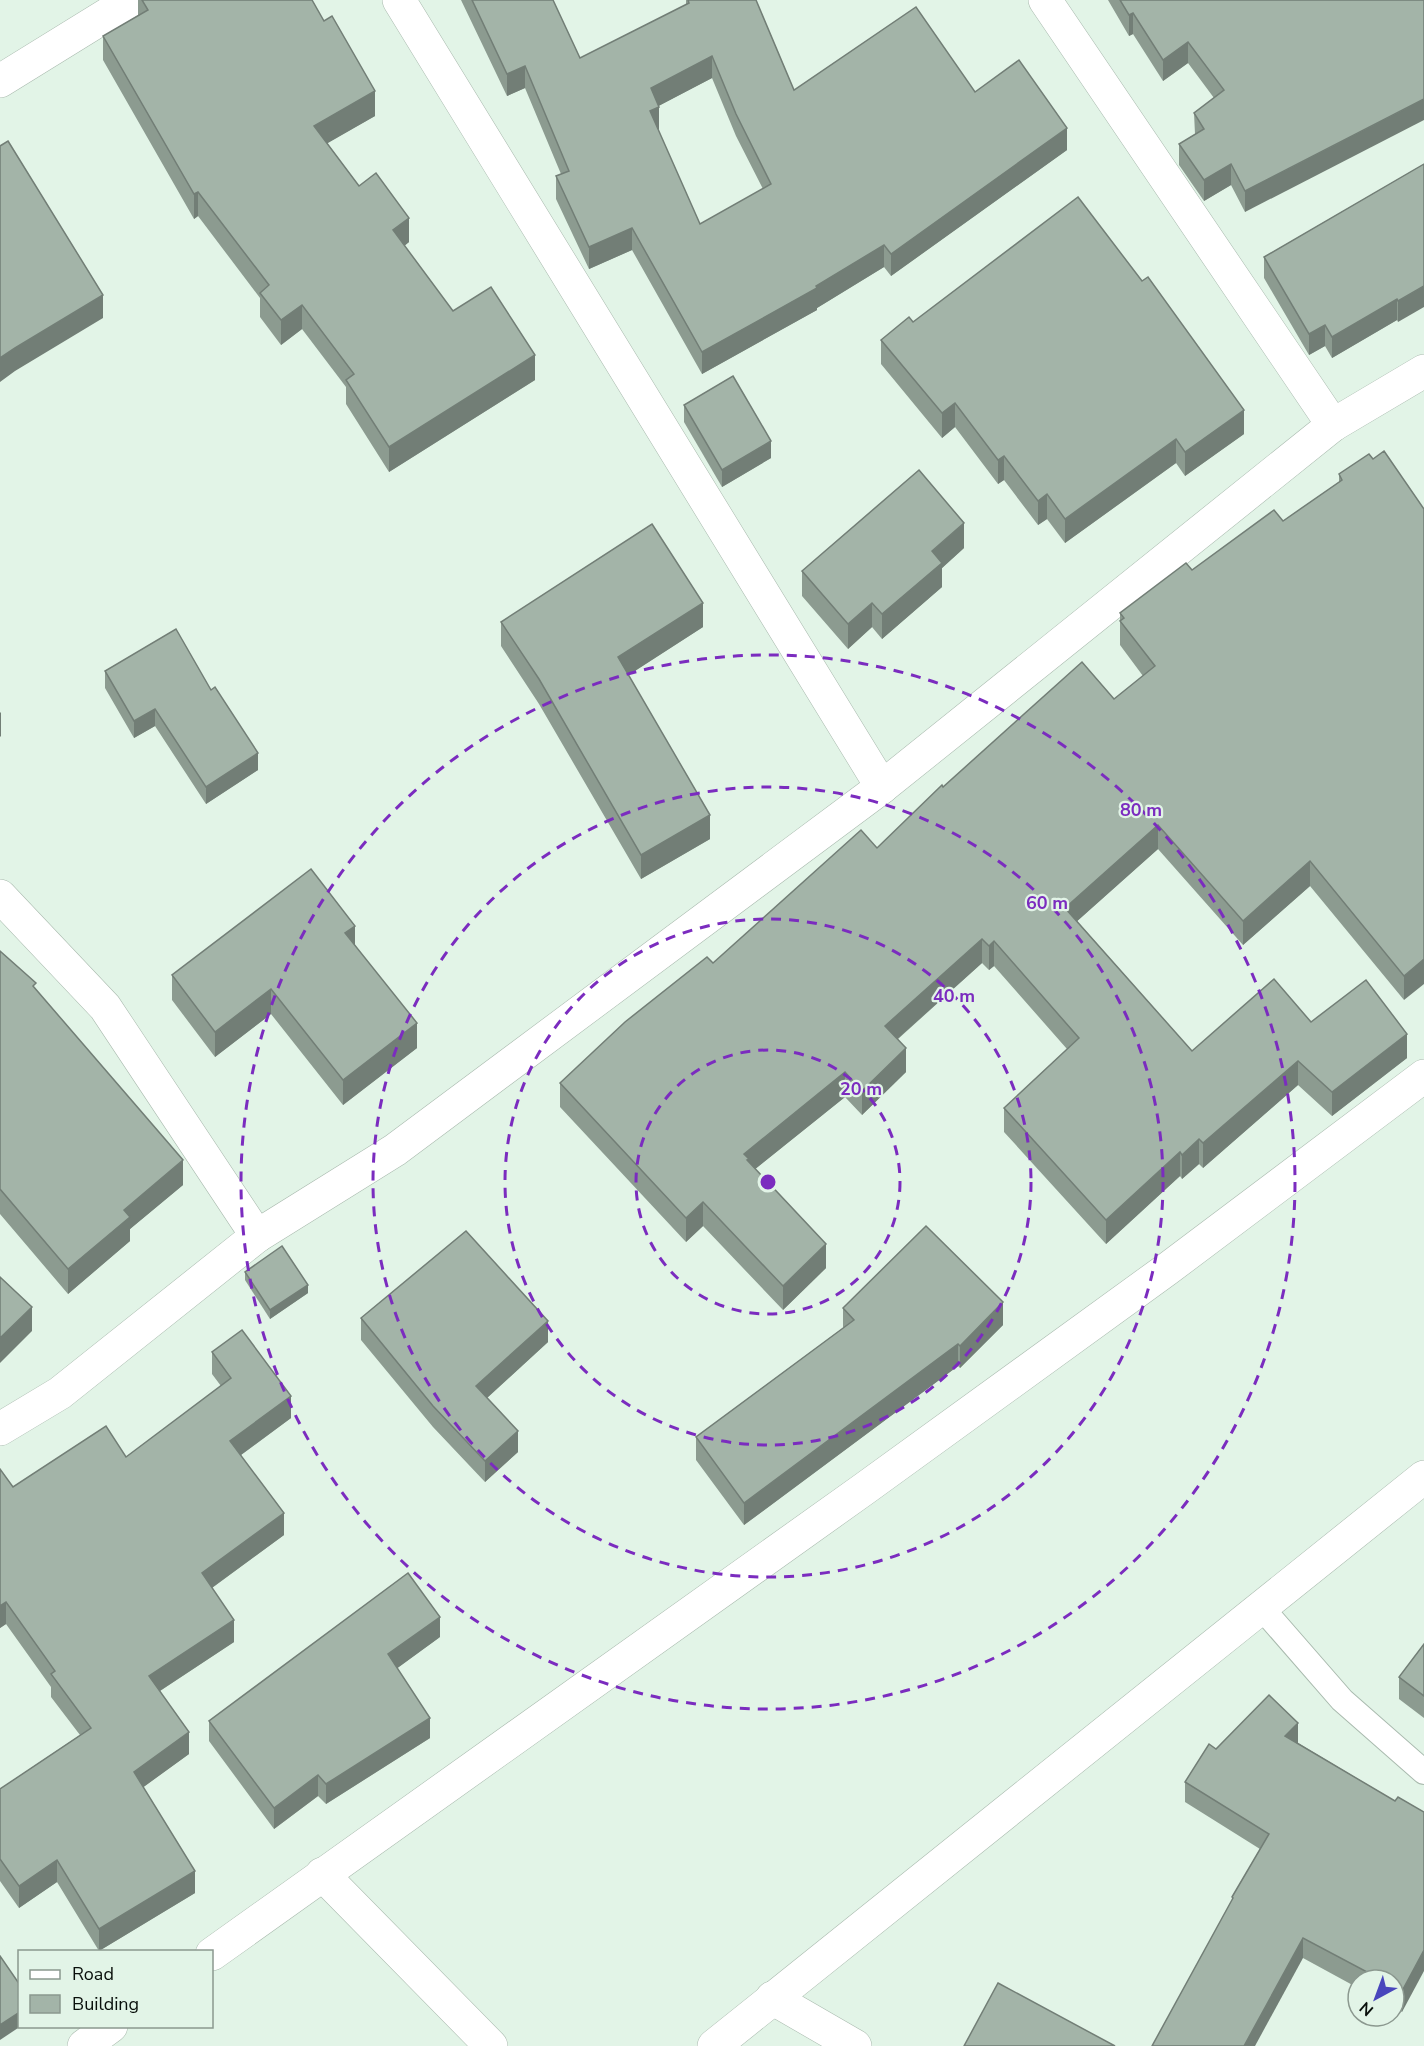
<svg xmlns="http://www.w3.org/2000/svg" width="1424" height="2046" font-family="'Nunito Sans',sans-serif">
  <rect width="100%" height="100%" fill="#e2f4e7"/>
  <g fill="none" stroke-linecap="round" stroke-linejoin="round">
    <!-- service casing -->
    <g stroke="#a9baae" stroke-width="26">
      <path id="service" d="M 1261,1607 L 1342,1700 L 1424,1772"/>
    </g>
    <!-- minor casing -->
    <g stroke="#a9baae" stroke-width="34">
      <g id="minor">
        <path d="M 399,0 L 882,787"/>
        <path d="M 1045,0 L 1333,425"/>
        <path d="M 0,81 L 131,0"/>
        <path d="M 0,896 L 105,1007 L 257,1236"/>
        <path d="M 0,1429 L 60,1393 L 257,1236 L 395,1150 L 882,787 L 1333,425 L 1424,371"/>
        <path d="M 322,1874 L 491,2046"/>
        <path d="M 212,1954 L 864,1489 L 1166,1270 L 1424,1076"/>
        <path d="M 772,1998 L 855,2046"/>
        <path d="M 84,2046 L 111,2026"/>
        <path d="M 714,2046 L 1424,1477"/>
      </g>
    </g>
    <!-- service -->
    <use href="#service" stroke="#fff" stroke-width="24"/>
    <!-- minor -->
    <use href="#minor" stroke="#fff" stroke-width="33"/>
  </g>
  <!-- wall -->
  <g fill="#8c9b90" fill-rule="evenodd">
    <path d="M 138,0 L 312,0 L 375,116 L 327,143 L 359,186 L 409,242 L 404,246 L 453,311 L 535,380 L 389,472 L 346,404 L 346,387 L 302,329 L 281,345 L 260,317 L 260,298 L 198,216 L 194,219 L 103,60 L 103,36 L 138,16 Z"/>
    <path d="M 461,0 L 553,0 L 580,58 L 686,5 L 686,0 L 756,0 L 794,90 L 975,92 L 1067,150 L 891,276 L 884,267 L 817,308 L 817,310 L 702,374 L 632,250 L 589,269 L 556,199 L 556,176 L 561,174 L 525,88 L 507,96 ZM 712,78 L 736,136 L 763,189 L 700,224 L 658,130 L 659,129 L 658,106 Z"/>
    <path d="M 1108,0 L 1424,0 L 1245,212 L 1231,185 L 1204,201 L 1179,165 L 1179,144 L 1195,134 L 1194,113 L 1214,98 L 1188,63 L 1163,81 L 1133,34 L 1129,36 Z"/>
    <path d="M 1424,164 L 1398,322 L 1397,320 L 1332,358 L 1325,346 L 1309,355 L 1264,278 L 1264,257 Z"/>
    <path d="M 913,322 L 1244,434 L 1185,476 L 1176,463 L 1065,543 L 1047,519 L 1038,525 L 1004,480 L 998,484 L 955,427 L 942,438 L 881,364 L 881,340 Z"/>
    <path d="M 684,405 L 771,458 L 722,487 L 684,422 Z"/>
    <path d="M 1373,459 L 1424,509 L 1404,1000 L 1310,886 L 1243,945 L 1158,849 L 1077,921 L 1192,1051 L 1311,1022 L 1407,1058 L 1332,1116 L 1298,1085 L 1203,1168 L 1199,1164 L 1182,1179 L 1180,1176 L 1106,1244 L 1004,1132 L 1004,1108 L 1067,1049 L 994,966 L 989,970 L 982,963 L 898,1039 L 906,1072 L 862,1115 L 845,1097 L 755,1169 L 826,1268 L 783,1310 L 703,1226 L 686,1242 L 560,1107 L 560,1083 L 713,963 L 877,848 L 943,787 L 1114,699 L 1143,676 L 1120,645 L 1120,613 L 1192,570 L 1283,521 L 1339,482 L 1339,474 Z"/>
    <path d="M 964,548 L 942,568 L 942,587 L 882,639 L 872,627 L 848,649 L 802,596 L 802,571 Z"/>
    <path d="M 501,622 L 703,627 L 628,675 L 710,839 L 641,879 L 539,704 L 501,646 Z"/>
    <path d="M 105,671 L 258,770 L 206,804 L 155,726 L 134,738 L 105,688 Z"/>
    <path d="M 355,945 L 417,1048 L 343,1105 L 271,1014 L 215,1057 L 172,1000 L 172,975 Z"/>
    <path d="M 0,951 L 36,990 L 183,1185 L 130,1229 L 130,1241 L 68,1294 L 0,1214 Z"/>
    <path d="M 245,1272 L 308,1293 L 270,1319 L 245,1280 Z"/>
    <path d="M 843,1308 L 1003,1325 L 960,1368 L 958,1366 L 744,1525 L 696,1460 L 696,1437 L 843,1328 Z"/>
    <path d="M 361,1318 L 548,1342 L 487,1398 L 518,1452 L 485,1482 L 433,1427 L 361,1340 Z"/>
    <path d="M 212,1352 L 291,1418 L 241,1455 L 284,1535 L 212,1588 L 234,1642 L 160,1691 L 189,1754 L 143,1787 L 195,1893 L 99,1951 L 57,1882 L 19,1908 L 0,1881 L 0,1789 L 80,1735 L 51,1697 L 51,1687 L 6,1624 L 0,1628 L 0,1469 L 13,1487 L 126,1457 L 221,1386 L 212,1374 Z"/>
    <path d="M 440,1637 L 397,1668 L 430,1738 L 326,1804 L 318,1796 L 274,1829 L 209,1741 L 209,1721 Z"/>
    <path d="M 1424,1644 L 1424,1718 L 1399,1699 L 1399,1677 Z"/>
    <path d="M 1298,1743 L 1395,1801 L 1424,1812 L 1402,2012 L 1394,2007 L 1394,1980 L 1358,1980 L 1358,1988 L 1303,1958 L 1232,1900 L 1232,1897 L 1260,1849 L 1185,1802 L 1185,1782 L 1216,1749 Z"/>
  </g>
  <!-- shaded-wall -->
  <g fill="#727e76">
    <path d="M 1133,13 L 1133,34 L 1129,36 L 1129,15 Z"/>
    <path d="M 1188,42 L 1188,63 L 1163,81 L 1163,60 Z"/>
    <path d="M 712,56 L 712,78 L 651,110 L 651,88 Z"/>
    <path d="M 525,66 L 525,88 L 507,96 L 507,74 Z"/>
    <path d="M 375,91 L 375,116 L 314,151 L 314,126 Z"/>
    <path d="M 1424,99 L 1424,120 L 1245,212 L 1245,191 Z"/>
    <path d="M 659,107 L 659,129 L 650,133 L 650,111 Z"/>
    <path d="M 1067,128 L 1067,150 L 891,276 L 891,254 Z"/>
    <path d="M 1231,164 L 1231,185 L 1204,201 L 1204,180 Z"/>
    <path d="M 198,192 L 198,216 L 194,219 L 194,194 Z"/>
    <path d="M 409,218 L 409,242 L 393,255 L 393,230 Z"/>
    <path d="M 632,228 L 632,250 L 589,269 L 589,247 Z"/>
    <path d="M 884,245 L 884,267 L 817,308 L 817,310 L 702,374 L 702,352 Z"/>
    <path d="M 1424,286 L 1424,307 L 1398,322 L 1398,301 Z"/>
    <path d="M 103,295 L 103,318 L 15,371 L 0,382 L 0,358 L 15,348 Z"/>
    <path d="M 1397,299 L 1397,320 L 1332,358 L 1332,337 Z"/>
    <path d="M 302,305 L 302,329 L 281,345 L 281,320 Z"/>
    <path d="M 1325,325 L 1325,346 L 1309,355 L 1309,334 Z"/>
    <path d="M 535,355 L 535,380 L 389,472 L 389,447 Z"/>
    <path d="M 955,403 L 955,427 L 942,438 L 942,413 Z"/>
    <path d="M 1244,410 L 1244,434 L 1185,476 L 1185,452 Z"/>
    <path d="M 1176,439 L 1176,463 L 1065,543 L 1065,519 Z"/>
    <path d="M 771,441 L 771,458 L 722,487 L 722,470 Z"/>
    <path d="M 1004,456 L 1004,480 L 998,484 L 998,460 Z"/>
    <path d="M 1047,494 L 1047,519 L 1038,525 L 1038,501 Z"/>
    <path d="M 964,523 L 964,548 L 942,568 L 942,587 L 882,639 L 882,614 L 932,551 Z"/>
    <path d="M 703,603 L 703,627 L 618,682 L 618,657 Z"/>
    <path d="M 872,603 L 872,627 L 848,649 L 848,624 Z"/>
    <path d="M 155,709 L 155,726 L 134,738 L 134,721 Z"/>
    <path d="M 1,712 L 1,736 L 0,737 L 0,713 Z"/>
    <path d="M 258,753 L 258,770 L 206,804 L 206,787 Z"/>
    <path d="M 710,815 L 710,839 L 641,879 L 641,855 Z"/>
    <path d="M 1158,825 L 1158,849 L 1065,932 L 1065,908 Z"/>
    <path d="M 1310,861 L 1310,886 L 1243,945 L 1243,921 Z"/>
    <path d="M 355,926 L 355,950 L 345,933 Z"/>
    <path d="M 982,939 L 982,963 L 885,1050 L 885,1026 Z"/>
    <path d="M 994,941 L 994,966 L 989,970 L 989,946 Z"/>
    <path d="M 1424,959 L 1424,984 L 1404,1000 L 1404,976 Z"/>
    <path d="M 271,989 L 271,1014 L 215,1057 L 215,1032 Z"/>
    <path d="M 417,1023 L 417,1048 L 343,1105 L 343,1080 Z"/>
    <path d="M 1407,1034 L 1407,1058 L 1332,1116 L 1332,1092 Z"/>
    <path d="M 906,1048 L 906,1072 L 862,1115 L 862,1091 Z"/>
    <path d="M 1298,1061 L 1298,1085 L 1203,1168 L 1203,1143 Z"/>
    <path d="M 845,1072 L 845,1097 L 749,1174 L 744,1154 Z"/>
    <path d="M 1199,1139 L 1199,1164 L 1182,1179 L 1182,1155 Z"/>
    <path d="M 1180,1152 L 1180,1176 L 1106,1244 L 1106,1220 Z"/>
    <path d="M 183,1160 L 183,1185 L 130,1229 L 130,1241 L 68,1294 L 68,1269 L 124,1210 Z"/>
    <path d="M 703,1202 L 703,1226 L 686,1242 L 686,1218 Z"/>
    <path d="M 826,1244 L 826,1268 L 783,1310 L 783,1286 Z"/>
    <path d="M 308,1285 L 308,1293 L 270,1319 L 270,1310 Z"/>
    <path d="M 1003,1302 L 1003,1325 L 960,1368 L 960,1346 Z"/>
    <path d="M 32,1307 L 32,1331 L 0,1363 L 0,1338 Z"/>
    <path d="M 548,1321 L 548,1342 L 476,1408 L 476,1386 Z"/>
    <path d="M 958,1344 L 958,1366 L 744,1525 L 744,1503 Z"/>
    <path d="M 291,1396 L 291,1418 L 230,1463 L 230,1441 Z"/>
    <path d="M 518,1431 L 518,1452 L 485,1482 L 485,1461 Z"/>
    <path d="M 284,1513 L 284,1535 L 202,1595 L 202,1573 Z"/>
    <path d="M 6,1602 L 6,1624 L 0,1628 L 0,1606 Z"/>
    <path d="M 440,1617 L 440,1637 L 388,1675 L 388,1654 Z"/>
    <path d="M 234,1620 L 234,1642 L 149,1698 L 149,1676 Z"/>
    <path d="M 430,1718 L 430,1738 L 326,1804 L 326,1784 Z"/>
    <path d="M 1298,1723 L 1298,1743 L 1285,1757 L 1285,1736 Z"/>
    <path d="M 189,1732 L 189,1754 L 134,1794 L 134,1772 Z"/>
    <path d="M 318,1775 L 318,1796 L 274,1829 L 274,1808 Z"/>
    <path d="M 57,1860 L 57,1882 L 19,1908 L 19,1886 Z"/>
    <path d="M 195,1871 L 195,1893 L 99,1951 L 99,1929 Z"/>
    <path d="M 1303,1938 L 1303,1958 L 1255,2046 L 1244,2046 Z"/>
    <path d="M 1424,1950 L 1424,1971 L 1402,2012 L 1402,1991 Z"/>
    <path d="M 20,2012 L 20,2026 L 21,2026 L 0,2040 L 0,2025 Z"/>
  </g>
  <!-- building -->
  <g fill="#a3b4a8" stroke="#727e76" stroke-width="1.5" fill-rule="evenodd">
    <path d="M 142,0 L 312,0 L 324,21 L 332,16 L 375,91 L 314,126 L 359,186 L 376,173 L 409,218 L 393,230 L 453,311 L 491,287 L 535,355 L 389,447 L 346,380 L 354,374 L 302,305 L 281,320 L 260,293 L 269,285 L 198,192 L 194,194 L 103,36 L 148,10 Z"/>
    <path d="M 472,0 L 553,0 L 580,58 L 689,3 L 688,0 L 756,0 L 794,90 L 916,7 L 975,92 L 1019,60 L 1067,128 L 891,254 L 884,245 L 816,286 L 817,288 L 702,352 L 632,228 L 589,247 L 556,176 L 569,171 L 525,66 L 507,74 ZM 712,56 L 736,114 L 771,184 L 700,224 L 650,111 L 659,107 L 651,88 Z"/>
    <path d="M 1120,0 L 1424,0 L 1424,99 L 1245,191 L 1231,164 L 1204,180 L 1179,144 L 1204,129 L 1194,113 L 1224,90 L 1188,42 L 1163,60 L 1133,13 L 1129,15 Z"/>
    <path d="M 8,141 L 103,295 L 15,348 L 0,358 L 0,146 Z"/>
    <path d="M 1424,164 L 1424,286 L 1398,301 L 1397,299 L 1332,337 L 1325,325 L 1309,334 L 1264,257 Z"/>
    <path d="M 1078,197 L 1142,281 L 1148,277 L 1244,410 L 1185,452 L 1176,439 L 1065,519 L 1047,494 L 1038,501 L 1004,456 L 998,460 L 955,403 L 942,413 L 881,340 L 909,317 L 913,322 Z"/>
    <path d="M 733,376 L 771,441 L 722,470 L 684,405 Z"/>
    <path d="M 1384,451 L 1424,509 L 1424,959 L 1404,976 L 1310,861 L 1243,921 L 1158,825 L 1065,908 L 1192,1051 L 1274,979 L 1311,1022 L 1366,980 L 1407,1034 L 1332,1092 L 1298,1061 L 1203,1143 L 1199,1139 L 1182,1155 L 1180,1152 L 1106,1220 L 1004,1108 L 1079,1038 L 994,941 L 989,946 L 982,939 L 885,1026 L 906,1048 L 862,1091 L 845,1072 L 744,1154 L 749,1159 L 747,1160 L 826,1244 L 783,1286 L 703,1202 L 686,1218 L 560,1083 L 625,1022 L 707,957 L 713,963 L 861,830 L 877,848 L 942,785 L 943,787 L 1082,662 L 1114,699 L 1155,666 L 1120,621 L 1124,618 L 1120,613 L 1186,563 L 1192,570 L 1274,510 L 1283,521 L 1342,480 L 1339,474 L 1369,454 L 1373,459 Z"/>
    <path d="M 919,470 L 964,523 L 932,551 L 942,563 L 882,614 L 872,603 L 848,624 L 802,571 Z"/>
    <path d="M 652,524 L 703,603 L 618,657 L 710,815 L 641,855 L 539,679 L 501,622 Z"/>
    <path d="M 176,629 L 211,690 L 215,687 L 258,753 L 206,787 L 155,709 L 134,721 L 105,671 Z"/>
    <path d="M 311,869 L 355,926 L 345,933 L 417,1023 L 343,1080 L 271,989 L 215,1032 L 172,975 Z"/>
    <path d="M 0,951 L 36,983 L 33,986 L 183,1160 L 124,1210 L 130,1217 L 68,1269 L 0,1189 Z"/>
    <path d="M 926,1226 L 1003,1302 L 960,1346 L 958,1344 L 744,1503 L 696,1437 L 854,1320 L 843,1308 Z"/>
    <path d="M 466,1231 L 548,1321 L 476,1386 L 518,1431 L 485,1461 L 433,1406 L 361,1318 Z"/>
    <path d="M 282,1246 L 308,1285 L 270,1310 L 245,1272 Z"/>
    <path d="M 0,1277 L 32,1307 L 0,1338 Z"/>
    <path d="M 242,1330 L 291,1396 L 230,1441 L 284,1513 L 202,1573 L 234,1620 L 149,1676 L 189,1732 L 134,1772 L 195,1871 L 99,1929 L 57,1860 L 19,1886 L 0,1859 L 0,1789 L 91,1728 L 51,1674 L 55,1671 L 6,1602 L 0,1606 L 0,1469 L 13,1487 L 106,1426 L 126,1457 L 231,1378 L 212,1352 Z"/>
    <path d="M 408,1573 L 440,1617 L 388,1654 L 430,1718 L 326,1784 L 318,1775 L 274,1808 L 209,1721 Z"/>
    <path d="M 1424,1644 L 1424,1696 L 1399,1677 Z"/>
    <path d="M 1269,1695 L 1298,1723 L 1285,1736 L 1395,1801 L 1398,1797 L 1424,1812 L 1424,1950 L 1402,1991 L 1394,1987 L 1394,1980 L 1382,1980 L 1303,1938 L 1244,2046 L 1152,2046 L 1233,1898 L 1232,1897 L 1269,1834 L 1185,1782 L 1209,1744 L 1216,1749 Z"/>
    <path d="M 0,1956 L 20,1985 L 20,2012 L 0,2025 Z"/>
    <path d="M 998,1983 L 1115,2046 L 964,2046 Z"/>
  </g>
  <!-- distance rings -->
  <g fill="none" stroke="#7b2cbf" stroke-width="3" stroke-dasharray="10 8">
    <circle cx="768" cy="1182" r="132"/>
    <circle cx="768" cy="1182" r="263"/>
    <circle cx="768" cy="1182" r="395"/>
    <circle cx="768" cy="1182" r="527"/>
  </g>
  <circle cx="768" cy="1182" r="9" fill="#7b2cbf" stroke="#e2f4e7" stroke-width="3"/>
  <g font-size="18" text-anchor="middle" font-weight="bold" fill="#7b2cbf" stroke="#e2f4e7" stroke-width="4.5" stroke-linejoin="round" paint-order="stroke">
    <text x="1141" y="816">80 m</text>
    <text x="1047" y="909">60 m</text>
    <text x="954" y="1002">40 m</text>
    <text x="861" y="1095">20 m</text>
  </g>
  <!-- legend -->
  <rect x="18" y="1950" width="195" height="78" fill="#e2f4e7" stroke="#8b988f" stroke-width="1.5"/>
  <rect x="30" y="1970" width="30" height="9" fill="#ffffff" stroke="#8b988f" stroke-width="1.5"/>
  <text x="72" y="1980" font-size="18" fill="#090f0b">Road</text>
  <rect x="30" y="1995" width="30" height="18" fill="#a3b4a8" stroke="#8b988f" stroke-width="1.5"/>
  <text x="72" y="2010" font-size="18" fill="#090f0b">Building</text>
  <!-- north arrow -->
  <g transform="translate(1376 1998) rotate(221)"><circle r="28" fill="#e2f4e7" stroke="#8b988f" stroke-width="1.5"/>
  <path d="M0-4.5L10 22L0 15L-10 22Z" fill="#4846bc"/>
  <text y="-9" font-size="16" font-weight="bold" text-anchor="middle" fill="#090f0b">N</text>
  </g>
</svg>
